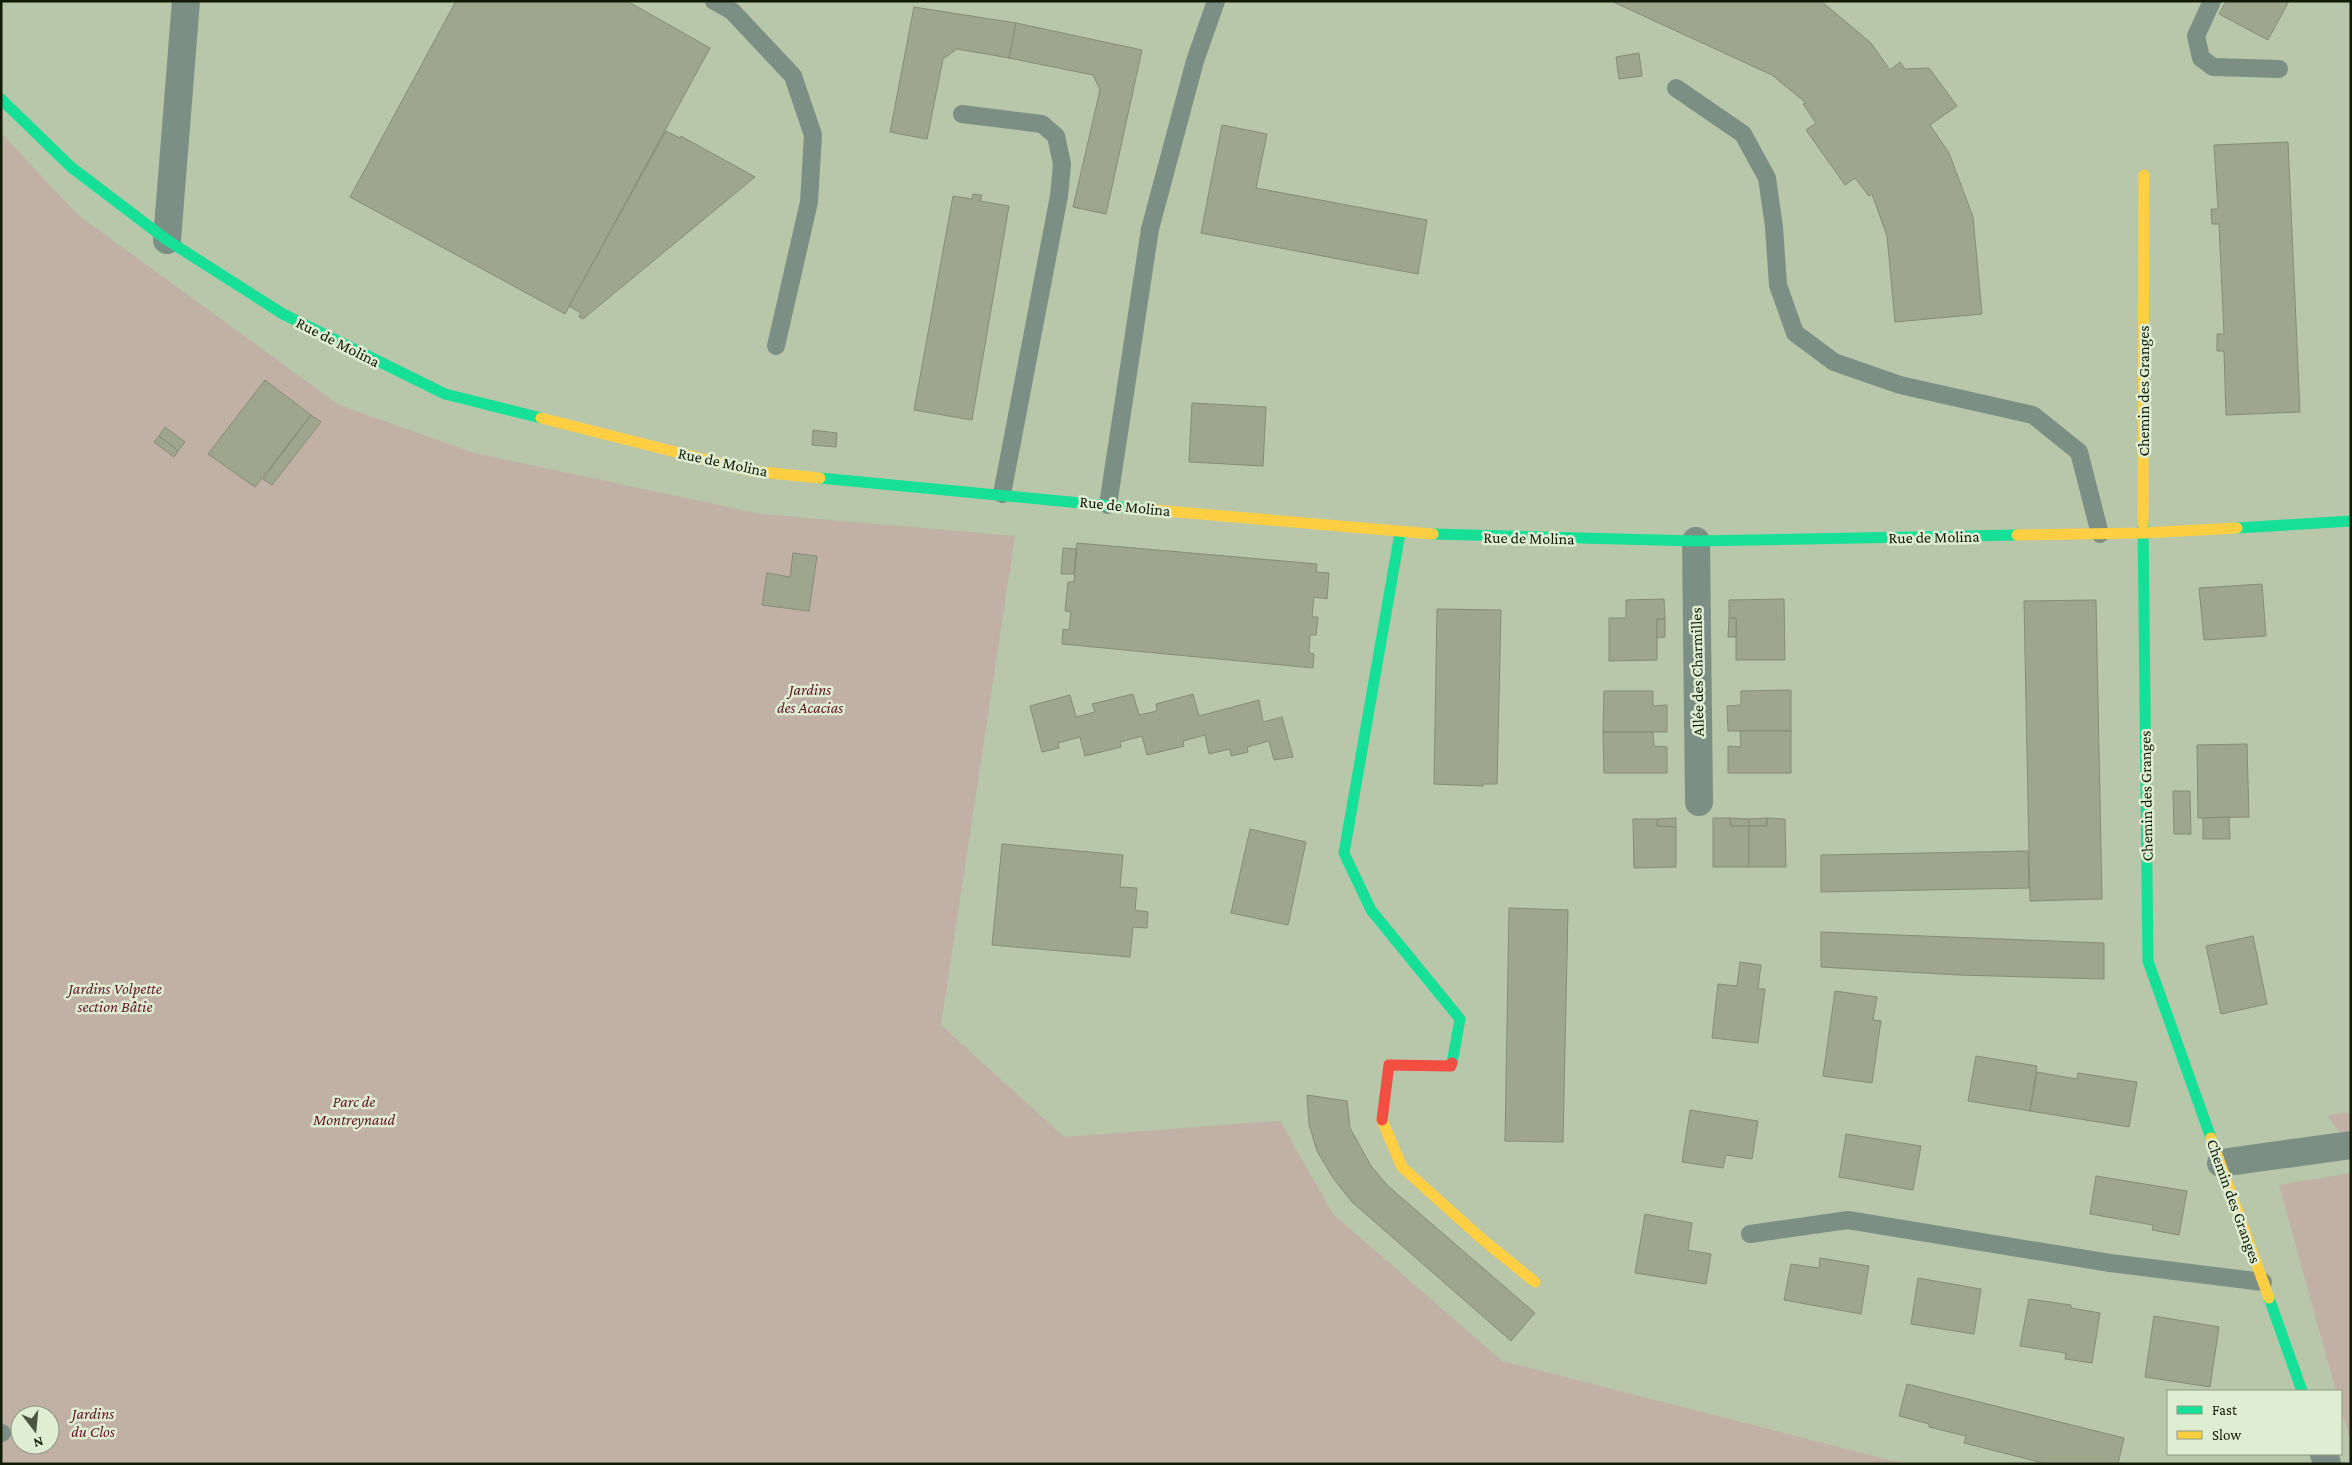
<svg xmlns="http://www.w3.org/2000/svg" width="2352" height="1465" font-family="'Crimson Pro',serif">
  <rect width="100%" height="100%" fill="#b8c6aa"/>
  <!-- green -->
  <g fill="#c1b0a6" fill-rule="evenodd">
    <path d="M 1,133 L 78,215 L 339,405 L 474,453 L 761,514 L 1015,536 L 941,1025 L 1064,1137 L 1280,1121 L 1333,1214 L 1502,1361 L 1905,1464 L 1,1464 ZM 20,1415 L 50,1415 L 50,1445 L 20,1445 Z"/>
    <path d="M 2351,1112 L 2351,1147 L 2327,1115 Z"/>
    <path d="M 2351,1173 L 2351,1444 L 2341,1408 L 2341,1391 L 2336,1391 L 2279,1185 Z"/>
  </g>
  <!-- building -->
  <g fill="#9fa68e" stroke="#868c75">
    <path d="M 456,1 L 627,1 L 710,48 L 565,314 L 350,197 Z"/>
    <path d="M 1611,1 L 1821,1 L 1871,43 L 1890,70 L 1900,62 L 1905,69 L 1929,68 L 1957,106 L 1930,125 L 1949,153 L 1973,217 L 1982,314 L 1895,322 L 1887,236 L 1872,194 L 1869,196 L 1855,178 L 1845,185 L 1806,130 L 1816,123 L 1803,104 L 1806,103 L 1772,75 Z"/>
    <path d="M 2226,1 L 2289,1 L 2268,40 L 2219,14 Z"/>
    <path d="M 914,7 L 1016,23 L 1009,58 L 957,49 L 943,59 L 927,139 L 890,132 Z"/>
    <path d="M 1016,23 L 1142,50 L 1106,214 L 1073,207 L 1100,90 L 1093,75 L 1009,58 Z"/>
    <path d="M 1639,53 L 1642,76 L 1619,79 L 1616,57 Z"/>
    <path d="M 1222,125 L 1267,134 L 1256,188 L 1427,220 L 1418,274 L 1201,233 Z"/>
    <path d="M 666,131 L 680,138 L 681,136 L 755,177 L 583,319 L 579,317 L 581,313 L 569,306 Z"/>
    <path d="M 2288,142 L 2300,412 L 2226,415 L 2224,351 L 2217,351 L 2217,334 L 2224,334 L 2219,224 L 2212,224 L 2211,209 L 2218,209 L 2214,145 Z"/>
    <path d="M 973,194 L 982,195 L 980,201 L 1009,206 L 972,420 L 914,410 L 953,196 L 972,199 Z"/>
    <path d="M 265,380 L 311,415 L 255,487 L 208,454 Z"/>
    <path d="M 1192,403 L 1266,407 L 1263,466 L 1189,462 Z"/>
    <path d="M 311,415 L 321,422 L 272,485 L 263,479 Z"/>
    <path d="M 165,427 L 185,442 L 178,451 L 159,436 Z"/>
    <path d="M 813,430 L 837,433 L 836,447 L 812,445 Z"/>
    <path d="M 159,436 L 178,451 L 174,457 L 154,442 Z"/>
    <path d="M 1077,543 L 1317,564 L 1316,572 L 1329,573 L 1327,599 L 1314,597 L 1312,617 L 1318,617 L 1316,635 L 1310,635 L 1309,653 L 1314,654 L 1313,668 L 1062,644 L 1063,629 L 1069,630 L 1071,612 L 1065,611 L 1068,582 L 1074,582 Z"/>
    <path d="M 1063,548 L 1076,549 L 1074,574 L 1061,574 Z"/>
    <path d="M 793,553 L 817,556 L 809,611 L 762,605 L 767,573 L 790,577 Z"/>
    <path d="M 2262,584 L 2266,636 L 2204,640 L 2199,588 Z"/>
    <path d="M 1664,599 L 1665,619 L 1657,619 L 1657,660 L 1609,661 L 1609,618 L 1626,618 L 1626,600 Z"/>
    <path d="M 1784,599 L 1785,660 L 1736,660 L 1736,618 L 1729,618 L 1729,600 Z"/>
    <path d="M 2096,600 L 2102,899 L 2030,901 L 2024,601 Z"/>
    <path d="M 1437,609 L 1501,610 L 1497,784 L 1483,784 L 1483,786 L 1434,784 Z"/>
    <path d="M 1729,618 L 1736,618 L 1736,637 L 1728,637 Z"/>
    <path d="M 1657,619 L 1665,619 L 1665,637 L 1657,638 Z"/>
    <path d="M 1791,690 L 1791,731 L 1728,731 L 1727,706 L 1741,705 L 1741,691 Z"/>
    <path d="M 1604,691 L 1653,691 L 1653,706 L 1667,705 L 1667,732 L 1603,732 Z"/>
    <path d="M 1133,694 L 1139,715 L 1157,711 L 1156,704 L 1193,694 L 1199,716 L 1259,700 L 1263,722 L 1282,717 L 1293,757 L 1274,760 L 1269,741 L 1247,747 L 1248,752 L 1231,756 L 1230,749 L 1209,754 L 1205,735 L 1183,741 L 1184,746 L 1147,755 L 1142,736 L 1120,742 L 1121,747 L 1085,756 L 1080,737 L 1058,743 L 1059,748 L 1042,752 L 1030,706 L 1070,695 L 1076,717 L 1095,712 L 1092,704 Z"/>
    <path d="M 1740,731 L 1791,731 L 1791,773 L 1728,773 L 1728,746 L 1741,747 Z"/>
    <path d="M 1603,732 L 1653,732 L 1654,746 L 1667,747 L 1667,773 L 1604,773 Z"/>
    <path d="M 2247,744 L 2249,817 L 2198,818 L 2197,745 Z"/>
    <path d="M 2173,791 L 2190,791 L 2191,834 L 2174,834 Z"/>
    <path d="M 2229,817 L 2230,839 L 2203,839 L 2203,818 Z"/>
    <path d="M 1676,818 L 1676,827 L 1657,826 L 1658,819 Z"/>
    <path d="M 1713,818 L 1730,818 L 1731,826 L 1749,826 L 1749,867 L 1713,867 Z"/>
    <path d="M 1730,818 L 1749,819 L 1749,826 L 1731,826 Z"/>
    <path d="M 1767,818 L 1767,826 L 1749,826 L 1749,819 Z"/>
    <path d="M 1767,818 L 1785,819 L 1786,867 L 1749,867 L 1749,826 L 1767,826 Z"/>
    <path d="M 1633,819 L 1658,819 L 1657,826 L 1676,827 L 1676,867 L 1634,868 Z"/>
    <path d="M 1250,829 L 1306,842 L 1288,925 L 1231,913 Z"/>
    <path d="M 1002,844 L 1123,855 L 1120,887 L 1137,888 L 1135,910 L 1148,912 L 1147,928 L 1133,927 L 1130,957 L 992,945 Z"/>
    <path d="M 2028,851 L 2029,888 L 1821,892 L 1821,855 Z"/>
    <path d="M 1509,908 L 1568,910 L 1563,1142 L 1505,1141 Z"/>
    <path d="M 1821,932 L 2104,943 L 2104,979 L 1959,975 L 1821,967 Z"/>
    <path d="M 2253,936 L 2267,1004 L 2221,1014 L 2206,946 Z"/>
    <path d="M 1740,962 L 1761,965 L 1758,989 L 1765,989 L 1758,1043 L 1712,1038 L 1718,984 L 1737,986 Z"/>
    <path d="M 1835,991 L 1877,997 L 1873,1020 L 1881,1021 L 1872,1083 L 1823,1076 Z"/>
    <path d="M 1976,1056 L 2037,1066 L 2030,1111 L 1968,1101 Z"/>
    <path d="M 2037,1072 L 2077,1079 L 2078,1073 L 2137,1082 L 2129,1127 L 2030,1111 Z"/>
    <path d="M 1307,1095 L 1347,1101 L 1350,1128 L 1371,1166 L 1388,1186 L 1535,1313 L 1511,1341 L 1352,1202 L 1333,1178 L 1317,1151 L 1309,1124 Z"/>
    <path d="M 1690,1110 L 1758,1121 L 1752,1159 L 1726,1155 L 1723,1168 L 1682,1162 Z"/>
    <path d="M 1846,1134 L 1921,1146 L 1913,1190 L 1839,1177 Z"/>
    <path d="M 2096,1176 L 2187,1191 L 2179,1235 L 2152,1230 L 2153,1225 L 2090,1214 Z"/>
    <path d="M 1645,1214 L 1692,1223 L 1688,1250 L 1711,1254 L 1706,1284 L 1635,1273 Z"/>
    <path d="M 1820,1258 L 1869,1266 L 1861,1314 L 1784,1300 L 1791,1264 L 1819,1268 Z"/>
    <path d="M 1918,1278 L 1981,1289 L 1974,1334 L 1911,1324 Z"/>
    <path d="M 2029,1299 L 2071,1305 L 2071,1308 L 2100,1313 L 2092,1363 L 2065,1359 L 2066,1353 L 2020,1346 Z"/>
    <path d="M 2154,1316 L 2219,1327 L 2210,1387 L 2145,1377 Z"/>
    <path d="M 1907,1384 L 2124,1438 L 2118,1464 L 2047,1464 L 1964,1443 L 1966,1436 L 1929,1427 L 1929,1424 L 1899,1416 Z"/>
  </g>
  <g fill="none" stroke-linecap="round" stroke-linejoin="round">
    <!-- lane -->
    <g stroke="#7b8f85" stroke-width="18">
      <path d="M 714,1 L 732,11 L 793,76 L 813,135 L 809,202 L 776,346"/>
      <path d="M 2212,1 L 2196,36 L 2201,58 L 2213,67 L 2279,69"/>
      <path d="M 1676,88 L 1743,134 L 1767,178 L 1774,227 L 1778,285 L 1795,333 L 1834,362 L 1900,385 L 2033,415 L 2079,452 L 2100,534"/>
      <path d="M 962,114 L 1042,124 L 1056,136 L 1062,164 L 1059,196 L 1002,494"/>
      <path d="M 1108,505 L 1150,229 L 1195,61 L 1216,1"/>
      <path d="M 1750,1234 L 1848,1220 L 2110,1263 L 2263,1282"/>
      <path d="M 1,1433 L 2,1433"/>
    </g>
    <!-- street -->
    <g stroke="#7b8f85" stroke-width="28">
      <path d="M 167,240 L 186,1"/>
      <path d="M 1696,541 L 1699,802"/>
      <path d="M 2221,1163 L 2351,1145"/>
      <path d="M 2324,1454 L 2327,1464"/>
    </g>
    <!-- fast -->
    <g stroke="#16e098" stroke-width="11">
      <path d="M 1,99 L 71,167 L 167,240 L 283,314 L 445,394 L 541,418"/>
      <path d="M 820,478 L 1143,509"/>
      <path d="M 2143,524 L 2148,961 L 2211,1138"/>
      <path d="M 2237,528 L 2351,521"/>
      <path d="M 1400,533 L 1344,853 L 1371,910 L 1460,1019 L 1452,1063"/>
      <path d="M 1433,534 L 1696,541 L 2017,535"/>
      <path d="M 2269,1298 L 2302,1391"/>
    </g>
    <!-- slow -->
    <g stroke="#ffcf43" stroke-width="11">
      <path d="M 541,418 L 751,471 L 820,478"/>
      <path d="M 1143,509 L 1433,534"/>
      <path d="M 2143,524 L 2144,175"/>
      <path d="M 2017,535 L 2143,533 L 2237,528"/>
      <path d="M 1382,1120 L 1402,1167 L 1482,1239 L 1535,1282"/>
      <path d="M 2211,1138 L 2269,1298"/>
    </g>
    <!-- jam -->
    <path stroke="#f24e42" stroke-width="11" d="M 1382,1120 L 1389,1065 L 1451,1066 L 1452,1063"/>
  </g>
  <g text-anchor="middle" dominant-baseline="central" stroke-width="5" stroke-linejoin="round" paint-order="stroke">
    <!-- street labels -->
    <g font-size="16" fill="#111a07" stroke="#dfeed3">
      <text transform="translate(338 342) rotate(27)">Rue de Molina</text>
      <text transform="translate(2143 391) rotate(-90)">Chemin des Granges</text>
      <text transform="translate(723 462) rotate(12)">Rue de Molina</text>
      <text transform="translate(1125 506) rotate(6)">Rue de Molina</text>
      <text transform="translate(1934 537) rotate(-1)">Rue de Molina</text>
      <text transform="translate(1529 538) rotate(1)">Rue de Molina</text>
      <text transform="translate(1697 672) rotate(-91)">Allée des Charmilles</text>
      <text transform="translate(2146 796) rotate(-91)">Chemin des Granges</text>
      <text transform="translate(2234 1201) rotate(70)">Chemin des Granges</text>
    </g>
    <!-- park labels -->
    <g font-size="16" font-style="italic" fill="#65152a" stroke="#dfeed3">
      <text x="810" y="689">Jardins<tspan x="810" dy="18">des Acacias</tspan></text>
      <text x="115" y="988">Jardins Volpette<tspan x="115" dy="18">section Bâtie</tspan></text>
      <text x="354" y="1101">Parc de<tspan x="354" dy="18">Montreynaud</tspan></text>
      <text x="93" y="1413">Jardins<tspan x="93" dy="18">du Clos</tspan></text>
    </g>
  </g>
  <!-- border -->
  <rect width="2352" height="1465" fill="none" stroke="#111a07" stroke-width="5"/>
  <!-- legend -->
  <rect x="2167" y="1390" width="175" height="65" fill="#dfeed3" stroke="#8d9981"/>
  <rect x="2177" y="1406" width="25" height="8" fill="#16e098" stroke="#8d9981"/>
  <text x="2212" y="1415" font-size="15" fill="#111a07">Fast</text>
  <rect x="2177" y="1431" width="25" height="8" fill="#ffcf43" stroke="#8d9981"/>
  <text x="2212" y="1440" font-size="15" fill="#111a07">Slow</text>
  <!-- north arrow -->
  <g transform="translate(35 1430) rotate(164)"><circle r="24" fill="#dfeed3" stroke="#8d9981"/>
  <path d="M0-4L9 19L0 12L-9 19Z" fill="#4b5640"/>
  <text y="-8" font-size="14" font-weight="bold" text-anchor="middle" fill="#111a07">N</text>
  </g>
</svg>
